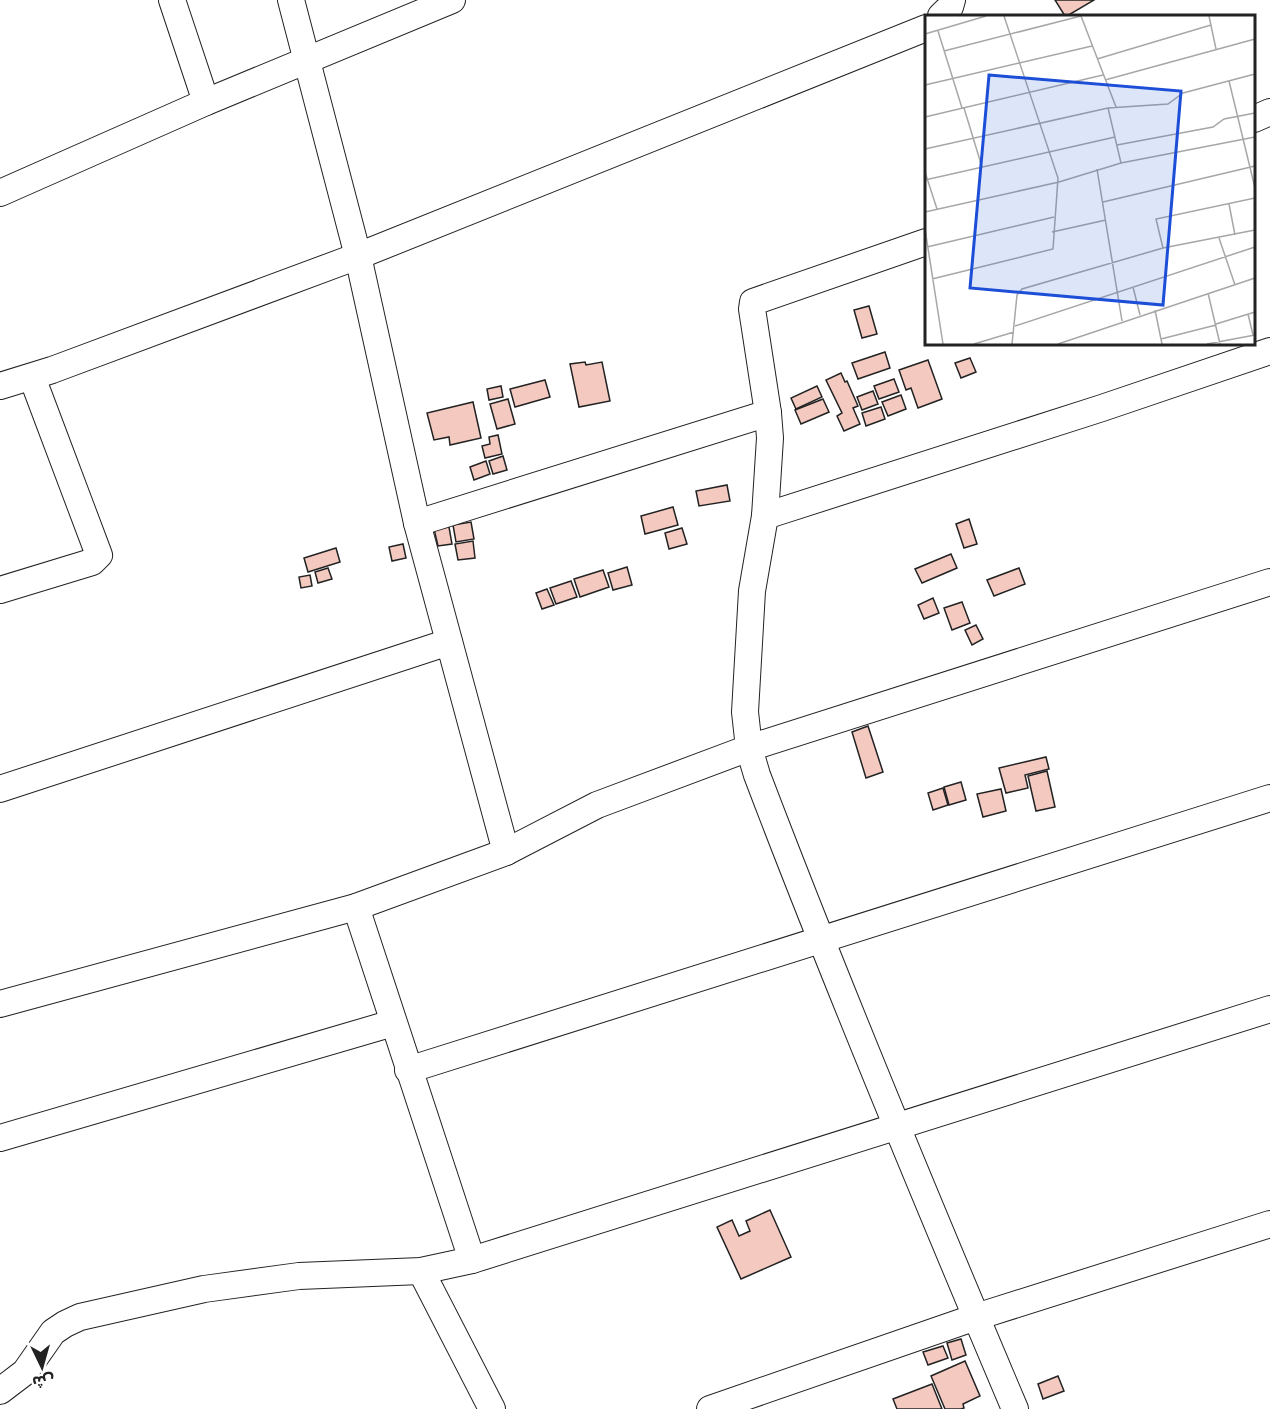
<svg xmlns="http://www.w3.org/2000/svg" width="1270" height="1409" font-family="Karla,'Noto Sans Arabic',sans-serif">
  <rect width="100%" height="100%" fill="#fff"/>
  <!-- building -->
  <g fill="#f3c9c0" stroke="#222" stroke-width="1.5">
    <path d="M 1055,0 L 1094,0 L 1067,16 L 1065,16 Z"/>
    <path d="M 869,306 L 877,334 L 862,338 L 854,310 Z"/>
    <path d="M 885,352 L 890,368 L 858,379 L 852,363 Z"/>
    <path d="M 970,358 L 976,372 L 961,378 L 955,363 Z"/>
    <path d="M 928,360 L 942,399 L 918,408 L 911,388 L 906,390 L 899,370 Z"/>
    <path d="M 585,362 L 586,365 L 602,362 L 610,401 L 579,407 L 570,364 Z"/>
    <path d="M 841,373 L 845,382 L 847,381 L 858,406 L 853,408 L 860,424 L 844,431 L 837,416 L 842,413 L 826,380 Z"/>
    <path d="M 894,379 L 899,392 L 879,399 L 874,386 Z"/>
    <path d="M 545,380 L 550,397 L 515,407 L 510,389 Z"/>
    <path d="M 501,386 L 503,397 L 489,400 L 487,389 Z"/>
    <path d="M 817,386 L 822,397 L 796,409 L 791,398 Z"/>
    <path d="M 873,391 L 878,404 L 862,410 L 857,397 Z"/>
    <path d="M 901,395 L 906,409 L 888,416 L 882,402 Z"/>
    <path d="M 508,399 L 515,424 L 497,429 L 490,404 Z"/>
    <path d="M 823,399 L 829,412 L 801,424 L 795,410 Z"/>
    <path d="M 473,402 L 481,438 L 450,445 L 449,437 L 434,440 L 427,413 Z"/>
    <path d="M 881,407 L 885,419 L 866,426 L 862,413 Z"/>
    <path d="M 498,435 L 502,454 L 485,458 L 482,446 L 490,444 L 489,437 Z"/>
    <path d="M 503,456 L 507,470 L 493,474 L 489,461 Z"/>
    <path d="M 486,461 L 490,474 L 474,480 L 470,467 Z"/>
    <path d="M 727,485 L 730,501 L 699,506 L 696,491 Z"/>
    <path d="M 673,507 L 678,525 L 645,534 L 641,516 Z"/>
    <path d="M 969,519 L 977,544 L 964,548 L 956,524 Z"/>
    <path d="M 471,522 L 474,539 L 456,542 L 453,525 Z"/>
    <path d="M 449,527 L 452,544 L 438,546 L 434,529 Z"/>
    <path d="M 682,528 L 687,544 L 669,549 L 665,533 Z"/>
    <path d="M 473,541 L 475,558 L 458,560 L 455,544 Z"/>
    <path d="M 403,544 L 406,558 L 392,561 L 389,547 Z"/>
    <path d="M 336,548 L 340,562 L 308,572 L 304,558 Z"/>
    <path d="M 951,554 L 957,568 L 922,583 L 915,569 Z"/>
    <path d="M 627,567 L 632,585 L 613,590 L 608,573 Z"/>
    <path d="M 328,568 L 332,579 L 318,583 L 315,572 Z"/>
    <path d="M 1019,568 L 1025,584 L 994,596 L 987,580 Z"/>
    <path d="M 603,570 L 609,587 L 580,597 L 574,579 Z"/>
    <path d="M 310,575 L 312,586 L 301,588 L 299,577 Z"/>
    <path d="M 571,581 L 577,597 L 556,604 L 550,588 Z"/>
    <path d="M 547,589 L 554,605 L 542,609 L 536,593 Z"/>
    <path d="M 933,598 L 939,613 L 924,619 L 918,605 Z"/>
    <path d="M 962,602 L 970,623 L 952,630 L 944,608 Z"/>
    <path d="M 976,625 L 983,639 L 972,645 L 965,630 Z"/>
    <path d="M 868,726 L 883,772 L 866,778 L 852,732 Z"/>
    <path d="M 1046,757 L 1049,769 L 1025,775 L 1028,788 L 1006,793 L 999,768 Z"/>
    <path d="M 1047,771 L 1055,807 L 1036,811 L 1028,776 Z"/>
    <path d="M 961,782 L 966,800 L 949,805 L 944,787 Z"/>
    <path d="M 943,788 L 948,805 L 933,810 L 928,793 Z"/>
    <path d="M 1001,789 L 1006,811 L 983,817 L 977,794 Z"/>
    <path d="M 770,1210 L 791,1257 L 741,1279 L 717,1227 L 732,1220 L 739,1236 L 750,1231 L 746,1221 Z"/>
    <path d="M 961,1339 L 966,1355 L 952,1360 L 947,1343 Z"/>
    <path d="M 943,1346 L 948,1358 L 928,1365 L 923,1352 Z"/>
    <path d="M 965,1361 L 980,1396 L 963,1404 L 964,1408 L 961,1409 L 945,1409 L 931,1376 Z"/>
    <path d="M 1058,1376 L 1064,1391 L 1043,1399 L 1038,1384 Z"/>
    <path d="M 932,1384 L 942,1409 L 897,1409 L 893,1399 Z"/>
  </g>
  <g fill="none" stroke-linecap="round" stroke-linejoin="round">
    <!-- street casing -->
    <g stroke="#222" stroke-width="28">
      <g id="street">
        <path d="M 172,0 L 206,102"/>
        <path d="M 291,0 L 358,256 L 417,523 L 506,852"/>
        <path d="M 941,16 L 950,7 L 952,0"/>
        <path d="M 1254,119 L 1270,112"/>
        <path d="M 0,193 L 206,102 L 452,0"/>
        <path d="M 926,242 L 753,302 L 752,309 L 768,413 L 770,438 L 765,516 L 752,591 L 745,712 L 749,748 L 757,775 C 838,988 926,1199 1015,1409"/>
        <path d="M 0,386 L 52,370 L 358,256 L 926,28"/>
        <path d="M 765,516 L 1102,408 L 1270,351"/>
        <path d="M 417,523 L 768,413"/>
        <path d="M 0,590 L 92,562 L 99,555 L 32,377"/>
        <path d="M 0,789 L 449,642"/>
        <path d="M 356,907 L 472,1260"/>
        <path d="M 0,1004 L 356,907 L 506,852 L 597,805 L 749,748 L 1270,582"/>
        <path d="M 408,1070 L 1270,798"/>
        <path d="M 0,1138 L 393,1023"/>
        <path d="M 421,1271 L 492,1409"/>
        <path d="M 0,1391 L 25,1372 L 53,1332 L 65,1324 L 80,1317 L 204,1289 L 299,1276 L 421,1271 L 472,1260 L 1270,1009"/>
        <path d="M 710,1409 L 976,1317 L 1270,1224"/>
      </g>
    </g>
    <!-- street -->
    <use href="#street" stroke="#fff" stroke-width="26"/>
  </g>
  <!-- overview -->
  <g transform="translate(925 15)">
    <rect width="330" height="330" fill="#fff"/>
    <path fill="none" stroke="#a7a7a7" stroke-width="1.5" d="M 156,1 L 191,92M 284,1 L 291,34M 13,16 L 37,93M 0,19 L 61,1M 19,36 L 156,1M 172,44 L 286,10M 180,65 L 330,24M 304,66 L 330,173M 0,70 L 167,31M 39,93 L 57,152M 183,93 L 196,148M 0,102 L 178,60M 192,130 L 288,112 L 299,104 L 330,98M 0,134 L 183,93 L 243,89 L 258,78 L 330,59M 172,154 L 197,306M 0,157 L 12,194M 0,165 L 190,122M 178,187 L 330,151M 304,189 L 310,220M 0,197 L 134,167 L 196,148 L 330,122M 0,214 L 18,329M 127,217 L 181,205M 294,223 L 310,270M 2,232 L 129,202M 238,233 L 231,204 L 330,183M 7,264 L 128,234 L 133,163 L 79,1M 208,272 L 215,300M 283,278 L 295,329M 230,295 L 237,329M 323,299 L 328,320M 291,309 L 330,297M 90,311 L 330,232M 236,324 L 291,310M 49,329 L 89,317M 87,329 L 92,280 L 97,274 L 238,233 L 330,215M 133,329 L 330,263M 282,329 L 330,320"/>
    <path fill="#1d4ed8" fill-opacity="0.15" stroke="#1d4ed8" stroke-width="3" d="M 64,60 L 256,76 L 238,290 L 45,273 Z"/>
    <rect width="330" height="330" fill="none" stroke="#222" stroke-width="3"/>
  </g>
  <!-- north arrow -->
  <g transform="translate(42 1367) rotate(175)" stroke="#ffffff" stroke-width="4.5" paint-order="stroke">
  <path d="M0-4.5L10 22L0 15L-10 22Z" fill="#222222"/>
  <text y="-9" font-size="16" font-weight="bold" text-anchor="middle" fill="#222222">ش</text>
  </g>
</svg>
